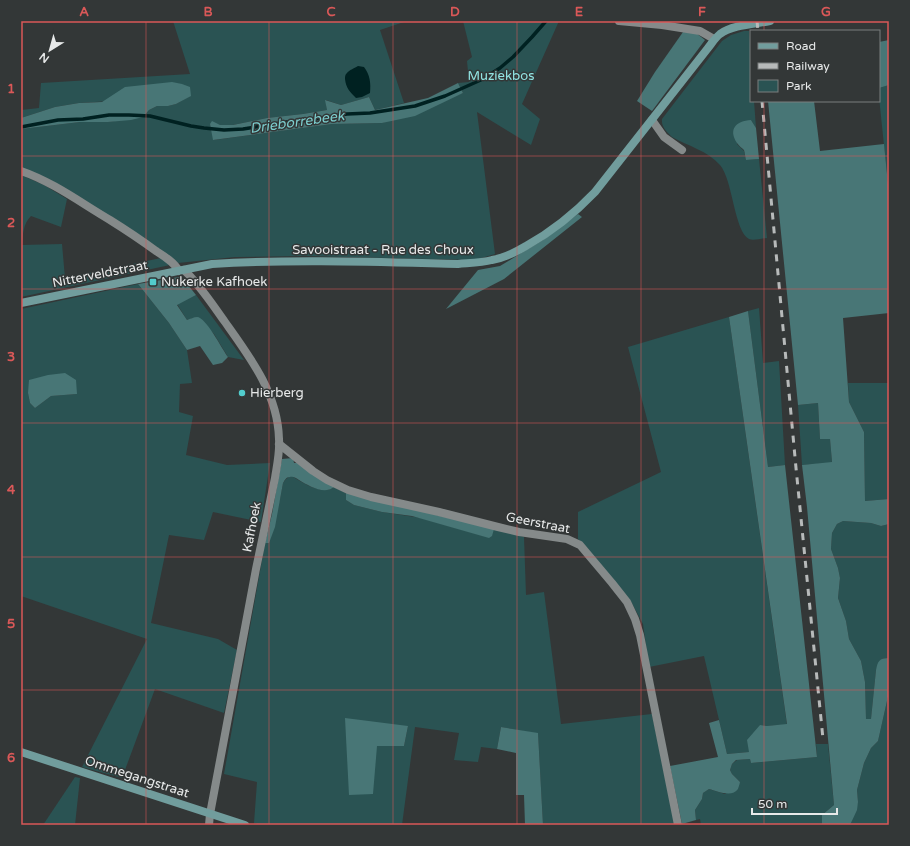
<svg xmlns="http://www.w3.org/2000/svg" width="910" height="846" font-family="'Varela Round',sans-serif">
  <rect width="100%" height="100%" fill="#333737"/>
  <!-- green -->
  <g fill="#2a5353" fill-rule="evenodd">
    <path d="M 173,21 L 407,21 L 380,30 L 404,103 L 375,110 L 369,97 L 341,105 L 326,100 L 327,110 L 303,114 L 267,118 L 233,125 L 220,125 L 210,124 L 214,140 L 332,124 L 382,123 L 463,93 L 458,83 L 469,82 L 467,61 L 472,57 L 463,21 L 559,21 L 522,104 L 540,119 L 531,145 L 477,112 L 495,254 L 485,257 L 474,260 L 304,256 L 235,257 L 178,263 L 169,256 L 21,168 L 21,129 L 80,122 L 108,122 L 143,117 L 149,110 L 157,106 L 168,106 L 176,104 L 190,96 L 79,103 L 55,107 L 21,118 L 21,110 L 39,108 L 41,83 L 190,74 Z"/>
    <path d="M 744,31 L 749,31 L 751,58 L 751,101 L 754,101 L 756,128 L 751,120 L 737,144 L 744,151 L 746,160 L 759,159 L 767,238 C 761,238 754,241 749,239 C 734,231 733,180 720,165 C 708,151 688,146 672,137 C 667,132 661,127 662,119 L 722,41 L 731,35 Z"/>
    <path d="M 889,85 L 889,194 L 879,97 L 879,88 Z"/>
    <path d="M 21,175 L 44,185 L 67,199 L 61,227 L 31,216 C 23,224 23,234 22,245 L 62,244 L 65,278 L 161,258 L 170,265 L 21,297 Z"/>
    <path d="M 138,284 L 169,323 L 187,350 L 192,383 L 180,384 L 179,412 L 193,416 L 186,455 L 227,465 L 270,463 L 261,522 L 213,512 L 204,540 L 169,535 L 151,623 L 218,639 L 237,650 L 224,713 L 155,689 L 122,778 L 82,767 L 147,639 L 21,596 L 21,309 ZM 28,393 L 77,394 L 51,396 L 35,408 L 30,403 Z"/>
    <path d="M 196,295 L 244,360 L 228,357 L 214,334 L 197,317 L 187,320 L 177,304 Z"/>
    <path d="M 759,308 L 763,363 L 779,361 L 785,465 L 768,467 L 748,311 Z"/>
    <path d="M 729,317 L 787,725 L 767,726 L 760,725 L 749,752 L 727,754 L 704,656 L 649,667 L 643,624 L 630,600 L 592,555 L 578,539 L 578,512 L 661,472 L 628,347 Z"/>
    <path d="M 848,383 L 889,383 L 889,499 L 865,501 L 864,432 L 849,402 Z"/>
    <path d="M 818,403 L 820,439 L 830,438 L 832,463 L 802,465 L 798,405 Z"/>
    <path d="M 292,476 C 303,483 323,496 334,487 L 346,493 L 346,500 L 354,505 L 382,512 L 494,529 L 524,537 L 526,595 L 544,592 L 561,724 L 652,714 L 675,825 L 543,825 L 538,734 L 501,727 L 497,749 L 481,747 L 478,762 L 454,760 L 459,733 L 415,727 L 402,825 L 260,825 L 254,823 L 257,782 L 224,774 L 265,543 L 280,499 L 283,483 L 286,479 L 289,477 ZM 408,726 L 404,746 L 377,746 Z"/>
    <path d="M 843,521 L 871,523 L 881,526 L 889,524 L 889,658 L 883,658 L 876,670 L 871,719 L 866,719 L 865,682 L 861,661 L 849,639 L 846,621 L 838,598 L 840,578 L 838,568 L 831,549 L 832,533 L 837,524 Z"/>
    <path d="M 889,692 L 889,825 L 850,825 L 858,802 L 857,790 L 864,763 L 871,748 L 878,741 Z"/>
    <path d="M 816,744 L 828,744 L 834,805 L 822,815 L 822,825 L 701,825 L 700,819 L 696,820 L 695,810 L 702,799 L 703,793 L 709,789 L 725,794 L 740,782 L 732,774 L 730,770 L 732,764 L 737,760 L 750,759 L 751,763 L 817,757 Z"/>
    <path d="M 75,777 L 80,778 L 75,825 L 43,825 Z"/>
  </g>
  <!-- forest -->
  <g fill="#487676">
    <path d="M 683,32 L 696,33 L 705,40 L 652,111 L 637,101 L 655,72 Z"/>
    <path d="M 889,40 L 889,85 L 879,88 L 879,42 Z"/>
    <path d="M 172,82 L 182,84 L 190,87 L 191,96 L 176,104 L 168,106 L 157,106 L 149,110 L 143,117 L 131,120 L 108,122 L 80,122 L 21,129 L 21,118 L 55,107 L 79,103 L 102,102 L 125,87 Z"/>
    <path d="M 458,83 L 463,93 L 415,116 L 382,123 L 332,124 L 213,140 L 210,124 L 212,121 L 220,125 L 233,125 L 267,118 L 303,114 L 327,110 L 325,100 L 341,105 L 369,97 L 375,110 L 428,98 Z"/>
    <path d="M 768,101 L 814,101 L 820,151 L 884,144 L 889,194 L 889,313 L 843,318 L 849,402 L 864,432 L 865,501 L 889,499 L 889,524 L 881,526 L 871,523 L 843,521 L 837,524 L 832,533 L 831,549 L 838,568 L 840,578 L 838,598 L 846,621 L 849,639 L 861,661 L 865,682 L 866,719 L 871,719 L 876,670 C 878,661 879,658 889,658 L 889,692 L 878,741 L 871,748 L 864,763 L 857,790 L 858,802 L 857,810 L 850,825 L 822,825 L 822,815 L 834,805 L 807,507 L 802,465 L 832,462 L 830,439 L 820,439 L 818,403 L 798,405 Z"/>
    <path d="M 751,120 L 756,128 L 759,159 L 746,160 C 745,157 745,153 744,150 C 742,148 739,146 737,143 C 728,129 736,121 751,120 Z"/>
    <path d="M 578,214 L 582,217 L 504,279 L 446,309 L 478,270 L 500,266 L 543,240 Z"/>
    <path d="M 179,277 L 185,281 L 196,295 L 177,305 L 187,320 C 190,319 194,317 197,317 C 206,317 222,349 228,357 L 222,363 L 213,365 L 200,346 L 187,350 L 169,323 L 138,284 Z"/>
    <path d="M 748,311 L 768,467 L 785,465 L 817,757 L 751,763 L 750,759 L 736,760 L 732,764 L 730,770 L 732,774 L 740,782 C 740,783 738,789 738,789 C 732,798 717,791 709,789 L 703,793 L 702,799 L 695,810 L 696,820 L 682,824 L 670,766 L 718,757 L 709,723 L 719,720 L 727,754 L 749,752 L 747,740 L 760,725 L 767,726 L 787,724 L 729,317 Z"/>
    <path d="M 65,373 L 76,380 L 77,394 L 51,396 L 35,408 L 30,403 L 28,393 L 29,380 L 48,375 Z"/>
    <path d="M 293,458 L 294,463 L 297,463 L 334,487 C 324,495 309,486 299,480 C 296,478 293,476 290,477 C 286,477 285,480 283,483 L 275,527 L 269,543 L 265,543 L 272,514 L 282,459 Z"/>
    <path d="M 346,493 L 494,529 L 492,536 L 489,538 L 412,516 L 382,512 L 354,505 L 346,500 Z"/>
    <path d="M 345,718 L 408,726 L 404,746 L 377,746 L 373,794 L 349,795 Z"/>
    <path d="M 501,727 L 538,733 L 543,825 L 525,825 L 524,795 L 516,795 L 516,753 L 497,749 Z"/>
  </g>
  <!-- water -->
  <path fill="#002121" d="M 358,66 L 364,67 C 370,75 371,83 370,93 L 362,97 L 356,98 C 350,92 346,88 345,79 C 345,76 345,75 347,73 C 349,70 355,68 358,66 Z"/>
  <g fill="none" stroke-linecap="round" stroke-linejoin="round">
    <!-- stream -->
    <path stroke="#002121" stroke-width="3.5" d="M 21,127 L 58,120 L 83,119 L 109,115 L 129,115 L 150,116 L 191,126 L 204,128 L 224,130 L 243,129 L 287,122 L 302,121 L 347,114 L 370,113 L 415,106 L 445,96 L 483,79 L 500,68 L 513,57 L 532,37 L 546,21"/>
    <!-- minor -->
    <g stroke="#858a8a" stroke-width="8">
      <path d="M 619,21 L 662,25 L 700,31 L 714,39"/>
      <path d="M 652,120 L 664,137 L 682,150"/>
      <path d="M 21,171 C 53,182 81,203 110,220 C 126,230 141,240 156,251 C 164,256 174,262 179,271"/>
      <path d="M 184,270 C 200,285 212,304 225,322 C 250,357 278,394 279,439 C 280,452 277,465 275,478 L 256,569 L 210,814 L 209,825"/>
      <path d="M 279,444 L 313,471 L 327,480 L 348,490 L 371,497 L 439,512 L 498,527 L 519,532 L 567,539 L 580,545 L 612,583 L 627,602 L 635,619 L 640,635 L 678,825"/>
    </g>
    <!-- secondary -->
    <g stroke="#719d9d" stroke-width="8">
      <path d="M 21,303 L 212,264 C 294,259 376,262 458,264 C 469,263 481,263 492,260 C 504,258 516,252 526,246 C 553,231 574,214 595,192 L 708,48 C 712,43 715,38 720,34 C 732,25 755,24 770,21"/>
      <path d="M 21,752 L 245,825"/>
    </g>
    <!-- rail -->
    <g stroke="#b7baba" stroke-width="3" stroke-dasharray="7 7" stroke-linecap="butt">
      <path d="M 757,21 L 758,31"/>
      <path d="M 762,101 L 796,468 L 823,739"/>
    </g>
  </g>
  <!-- grid -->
  <path fill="none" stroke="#da5858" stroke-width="1" stroke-opacity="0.55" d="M 146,21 L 146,825M 269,21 L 269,825M 393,21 L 393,825M 517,21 L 517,825M 641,21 L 641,825M 764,21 L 764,31M 764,101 L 764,825M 21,156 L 889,156M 21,289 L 889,289M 21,423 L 889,423M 21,557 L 889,557M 21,690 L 889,690"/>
  <!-- markers -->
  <g fill="#52cdcd" stroke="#333737" stroke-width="1.5">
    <rect x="149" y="278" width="8" height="8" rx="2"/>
    <circle cx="242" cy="393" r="4"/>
  </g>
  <g text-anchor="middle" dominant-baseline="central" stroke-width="3" stroke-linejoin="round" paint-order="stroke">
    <!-- park labels -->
    <g font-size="13" fill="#91e4e3" stroke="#333737">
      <text x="501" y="76">Muziekbos</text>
    </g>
    <!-- street labels -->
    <g font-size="13" fill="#e7e9e9" stroke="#333737">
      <text x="383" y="250">Savooistraat - Rue des Choux</text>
      <text transform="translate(100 274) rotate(-11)">Nitterveldstraat</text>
      <text transform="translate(538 523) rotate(11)">Geerstraat</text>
      <text transform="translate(252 527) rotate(-79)">Kafhoek</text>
      <text transform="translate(137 777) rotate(18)">Ommegangstraat</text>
    </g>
    <!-- poi labels -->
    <g font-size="13" fill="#e7e9e9" stroke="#333737" text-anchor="start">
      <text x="161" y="282">Nukerke Kafhoek</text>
      <text x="250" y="393">Hierberg</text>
    </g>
    <!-- water labels -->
    <g font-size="14" font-style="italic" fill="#7ccece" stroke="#333737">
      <text transform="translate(297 122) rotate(-8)">Drieborrebeek</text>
    </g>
  </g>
  <!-- border -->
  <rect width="910" height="846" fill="none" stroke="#333737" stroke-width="44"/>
  <!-- legend -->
  <rect x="750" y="30" width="130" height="72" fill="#333737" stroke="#7b7e7e"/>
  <rect x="758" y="43" width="20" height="6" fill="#719d9d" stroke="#7b7e7e"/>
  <text x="786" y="50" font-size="12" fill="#e7e9e9">Road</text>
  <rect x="758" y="63" width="20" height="6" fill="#b7baba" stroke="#7b7e7e"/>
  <text x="786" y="70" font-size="12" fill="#e7e9e9">Railway</text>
  <rect x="758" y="80" width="20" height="12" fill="#2a5353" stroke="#7b7e7e"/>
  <text x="786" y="90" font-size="12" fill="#e7e9e9">Park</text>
  <!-- north arrow -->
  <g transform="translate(50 50) rotate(217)" stroke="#333737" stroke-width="3" paint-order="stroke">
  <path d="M0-3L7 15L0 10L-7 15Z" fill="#e7e9e9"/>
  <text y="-6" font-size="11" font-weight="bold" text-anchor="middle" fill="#e7e9e9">N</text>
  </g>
  <!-- scale -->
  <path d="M752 808v6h85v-6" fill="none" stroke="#e7e9e9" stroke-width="2"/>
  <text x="758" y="808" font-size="12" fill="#e7e9e9" stroke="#333737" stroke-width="3" paint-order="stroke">50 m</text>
  <rect x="22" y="22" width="866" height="802" fill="none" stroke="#da5858" stroke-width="1.5"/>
  <g font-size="13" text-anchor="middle" font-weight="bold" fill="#da5858">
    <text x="84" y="16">A</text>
    <text x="208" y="16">B</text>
    <text x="331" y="16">C</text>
    <text x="455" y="16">D</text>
    <text x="579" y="16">E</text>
    <text x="702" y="16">F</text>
    <text x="826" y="16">G</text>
    <text x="11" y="93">1</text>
    <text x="11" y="227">2</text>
    <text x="11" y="361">3</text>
    <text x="11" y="494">4</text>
    <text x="11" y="628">5</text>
    <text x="11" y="762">6</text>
  </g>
</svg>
